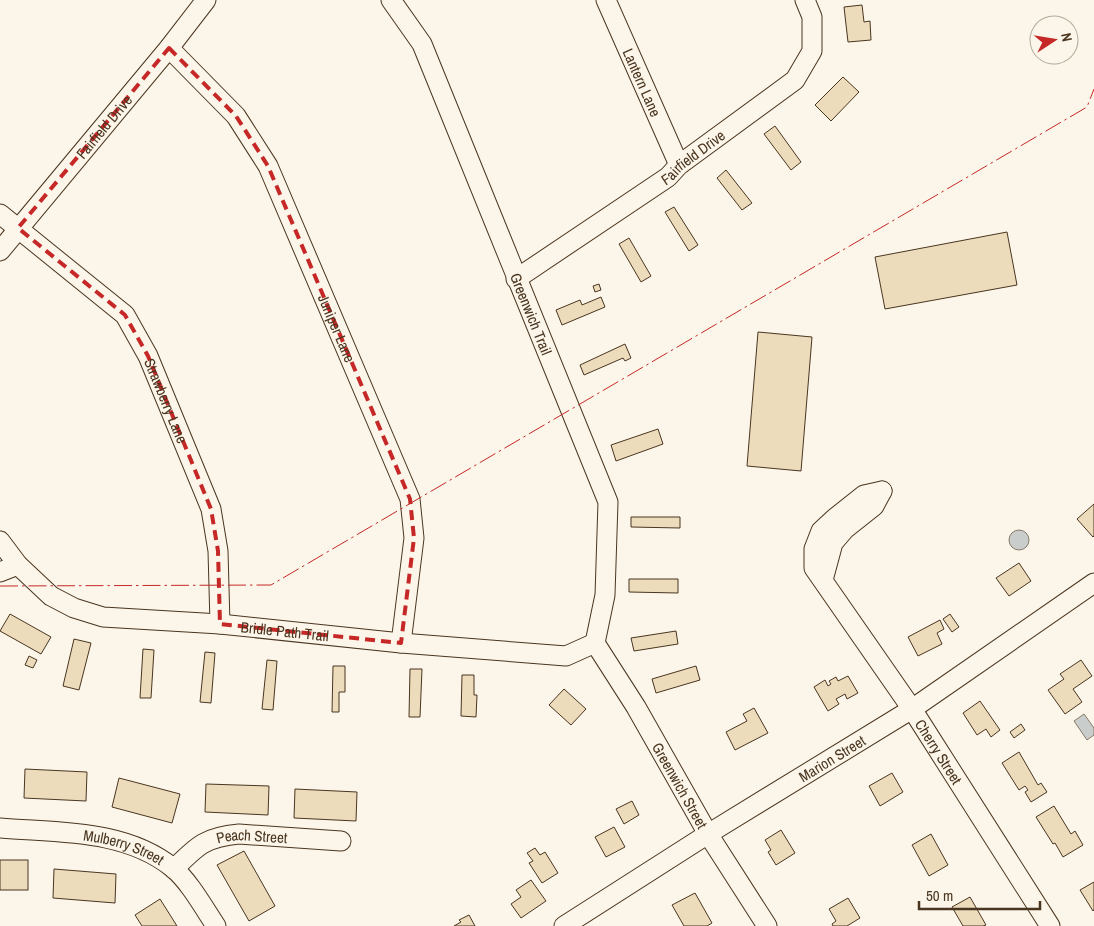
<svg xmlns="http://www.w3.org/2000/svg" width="1094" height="926" font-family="'Archivo Narrow',sans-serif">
  <rect width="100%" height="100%" fill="#fbf6e9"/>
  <!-- water -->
  <g fill="#c9cecd" stroke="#887966">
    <circle cx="1019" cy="540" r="10"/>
    <path d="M 1084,714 L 1094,728 L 1094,735 L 1087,740 L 1074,721 Z"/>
  </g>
  <!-- building -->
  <g fill="#ecdcbc" stroke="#4a3520">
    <path d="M 862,5 L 864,22 L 870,21 L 871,40 L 848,42 L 844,7 Z"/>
    <path d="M 843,77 L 859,92 L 831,121 L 815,105 Z"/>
    <path d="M 775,126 L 801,162 L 791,170 L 764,134 Z"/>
    <path d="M 726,170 L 752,203 L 742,210 L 717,178 Z"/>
    <path d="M 674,207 L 698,245 L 689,251 L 665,212 Z"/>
    <path d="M 1007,232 L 1017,285 L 885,309 L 875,257 Z"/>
    <path d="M 629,238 L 651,276 L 641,282 L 619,244 Z"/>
    <path d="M 599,284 L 601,290 L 595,292 L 593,286 Z"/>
    <path d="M 601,297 L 605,307 L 562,325 L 556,310 L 580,300 L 582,305 Z"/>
    <path d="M 758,332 L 812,337 L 801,471 L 747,466 Z"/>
    <path d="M 625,344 L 631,358 L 625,361 L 623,358 L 584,375 L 580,365 Z"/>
    <path d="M 658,429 L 663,444 L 616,461 L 611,445 Z"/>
    <path d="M 1094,504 L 1094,536 L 1093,537 L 1077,519 Z"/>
    <path d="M 631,517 L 680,517 L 680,528 L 631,527 Z"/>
    <path d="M 1019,563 L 1031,581 L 1009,596 L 996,578 Z"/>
    <path d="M 629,579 L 678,579 L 678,593 L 629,592 Z"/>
    <path d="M 10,614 L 51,637 L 41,654 L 0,631 Z"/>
    <path d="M 950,614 L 959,627 L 952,632 L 943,619 Z"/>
    <path d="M 940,620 L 944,629 L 937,633 L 942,644 L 918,656 L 908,637 Z"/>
    <path d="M 676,631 L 678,644 L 634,651 L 631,638 Z"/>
    <path d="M 74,639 L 91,643 L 79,690 L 63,686 Z"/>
    <path d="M 143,649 L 154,650 L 151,698 L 140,698 Z"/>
    <path d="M 205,652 L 215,653 L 211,703 L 200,702 Z"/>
    <path d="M 29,656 L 37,660 L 33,668 L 25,665 Z"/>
    <path d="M 267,660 L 277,661 L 273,710 L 262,709 Z"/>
    <path d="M 1081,660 L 1092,676 L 1073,689 L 1082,702 L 1065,714 L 1048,690 L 1064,679 L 1060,674 Z"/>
    <path d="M 333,666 L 345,666 L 345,692 L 339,692 L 339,712 L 332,712 Z"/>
    <path d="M 696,666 L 700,680 L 656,693 L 652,679 Z"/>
    <path d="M 410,669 L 422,669 L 420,717 L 409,717 Z"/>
    <path d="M 462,675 L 474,675 L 474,695 L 477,695 L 476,717 L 461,716 Z"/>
    <path d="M 848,676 L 858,693 L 847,699 L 845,694 L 836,699 L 839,704 L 828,711 L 814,687 L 825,680 L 828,686 L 831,684 L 829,681 L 836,677 L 838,681 Z"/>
    <path d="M 564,689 L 586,709 L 571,725 L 549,705 Z"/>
    <path d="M 980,701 L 1000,730 L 991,737 L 986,729 L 977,735 L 963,713 Z"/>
    <path d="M 754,708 L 768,733 L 735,750 L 726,732 L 747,721 L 743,714 Z"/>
    <path d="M 1021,724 L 1025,730 L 1014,738 L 1010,732 Z"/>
    <path d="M 1019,752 L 1038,785 L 1041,783 L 1047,792 L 1031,802 L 1025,792 L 1028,790 L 1025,786 L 1019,790 L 1002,763 Z"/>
    <path d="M 25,769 L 87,772 L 86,801 L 24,798 Z"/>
    <path d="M 892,773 L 903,792 L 880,806 L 869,786 Z"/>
    <path d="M 119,778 L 180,794 L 172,823 L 112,807 Z"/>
    <path d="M 206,784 L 269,786 L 268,815 L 205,812 Z"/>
    <path d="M 295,789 L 357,792 L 356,821 L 294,818 Z"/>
    <path d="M 632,801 L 639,815 L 624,824 L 616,809 Z"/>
    <path d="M 1054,806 L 1071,834 L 1075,831 L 1083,845 L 1063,857 L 1055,843 L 1053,844 L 1036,817 Z"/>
    <path d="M 614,827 L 625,847 L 606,857 L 595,837 Z"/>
    <path d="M 781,830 L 795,853 L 776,865 L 768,852 L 771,850 L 765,840 Z"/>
    <path d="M 931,834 L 948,865 L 929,876 L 912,845 Z"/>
    <path d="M 535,848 L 540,855 L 545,852 L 558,873 L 542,883 L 529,863 L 533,861 L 527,853 Z"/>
    <path d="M 244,851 L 275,906 L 249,921 L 217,865 Z"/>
    <rect x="0" y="860" width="28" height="30"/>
    <path d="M 54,869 L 116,874 L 115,903 L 53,898 Z"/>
    <path d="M 531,880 L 546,901 L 521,918 L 511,904 L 521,897 L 516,890 Z"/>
    <path d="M 1094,882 L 1094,910 L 1093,911 L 1080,890 Z"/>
    <path d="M 695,893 L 712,923 L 707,926 L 684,926 L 672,905 Z"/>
    <path d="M 970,897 L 986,925 L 983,926 L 963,926 L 952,907 Z"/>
    <path d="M 848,898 L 860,918 L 847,926 L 833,926 L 832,924 L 836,921 L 829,909 Z"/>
    <path d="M 160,899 L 177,926 L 142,926 L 135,915 Z"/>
    <path d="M 469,915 L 475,926 L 454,926 L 461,922 L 459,920 Z"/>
  </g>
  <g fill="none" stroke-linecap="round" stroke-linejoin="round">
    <!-- minor casing -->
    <g stroke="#4a3520" stroke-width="21">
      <g id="minor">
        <path id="s1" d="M 391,0 L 422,44 L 608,502 L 605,595 L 595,643"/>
        <path id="s2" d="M 606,0 L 679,165"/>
        <path id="s3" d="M 169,48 L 236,116 L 268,166 L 410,499 L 414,538 L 401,643"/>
        <path id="s4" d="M 0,214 L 125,315 L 148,356 L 211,509 L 218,551 L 220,624"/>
        <path id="s5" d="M 0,251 L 169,48 L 206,0"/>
        <path id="s6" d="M 516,279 L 668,177 L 679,165 L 795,80 L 812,51 L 812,17 L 805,0"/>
        <path id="s7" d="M 882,491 L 864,495 L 835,518 L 821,531 L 814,549 L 814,568 L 912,709 L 1050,926"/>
        <path id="s8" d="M 0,541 L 18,565 L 51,596 L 74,608 L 103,617 L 220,624 L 401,643 L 566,656 L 595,643"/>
        <path d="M 0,572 L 18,565"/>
        <path d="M 823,580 L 833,543 L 845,529 L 874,506 L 882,491"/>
        <path id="s9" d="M 595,643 L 636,707 L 708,834 L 767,926"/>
        <path id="s10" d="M 0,828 C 58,833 125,829 173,868 C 189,881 204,908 216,926"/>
        <path id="s11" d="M 174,869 C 197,846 205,837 239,834 L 341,841"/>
        <path id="s12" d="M 564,926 L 708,834 L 912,709 L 1094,583"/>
      </g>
    </g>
    <!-- minor -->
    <use href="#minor" stroke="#fbf6e9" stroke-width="19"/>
    <!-- power -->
    <path stroke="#c62828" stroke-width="1" stroke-dasharray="18 4 2.5 4" stroke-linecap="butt" d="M 0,586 L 271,585 L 1087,107 L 1094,89"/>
  </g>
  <!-- marked area -->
  <path fill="none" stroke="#c62828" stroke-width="4" stroke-dasharray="10 6" stroke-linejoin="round" d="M 169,48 L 236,116 L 268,166 L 410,499 L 414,538 L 401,643 L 220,624 L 218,551 L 211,509 L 148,356 L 125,315 L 18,228 Z"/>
  <g text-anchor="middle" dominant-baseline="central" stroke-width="4" stroke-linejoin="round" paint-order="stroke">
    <!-- street labels -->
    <g font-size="15" fill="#4a3520" stroke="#fbf6e9">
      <text stroke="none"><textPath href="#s2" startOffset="90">Lantern Lane</textPath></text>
      <text stroke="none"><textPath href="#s5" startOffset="162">Fairfield Drive</textPath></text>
      <text stroke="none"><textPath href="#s6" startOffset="215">Fairfield Drive</textPath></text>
      <text stroke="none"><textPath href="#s1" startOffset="345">Greenwich Trail</textPath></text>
      <text stroke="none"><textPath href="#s3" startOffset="331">Juniper Lane</textPath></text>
      <text stroke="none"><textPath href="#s4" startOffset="256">Strawberry Lane</textPath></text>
      <text stroke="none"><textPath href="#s8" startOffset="314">Bridle Path Trail</textPath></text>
      <text stroke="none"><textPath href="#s7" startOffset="335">Cherry Street</textPath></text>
      <text stroke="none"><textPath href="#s12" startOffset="316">Marion Street</textPath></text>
      <text stroke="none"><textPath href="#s9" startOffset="166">Greenwich Street</textPath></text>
      <text stroke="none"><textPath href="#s11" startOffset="89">Peach Street</textPath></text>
      <text stroke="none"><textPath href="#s10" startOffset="126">Mulberry Street</textPath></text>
    </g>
  </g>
  <!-- north arrow -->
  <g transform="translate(1054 40) rotate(78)"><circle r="24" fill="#fbf6e9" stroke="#b4a999"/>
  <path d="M0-4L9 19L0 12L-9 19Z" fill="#c62828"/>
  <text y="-8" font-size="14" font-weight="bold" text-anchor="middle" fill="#4a3520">N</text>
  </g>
  <!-- scale -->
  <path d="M919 901v8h121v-8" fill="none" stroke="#4a3520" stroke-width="2.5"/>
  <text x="926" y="901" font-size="15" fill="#4a3520" stroke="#fbf6e9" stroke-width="4" paint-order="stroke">50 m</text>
</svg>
